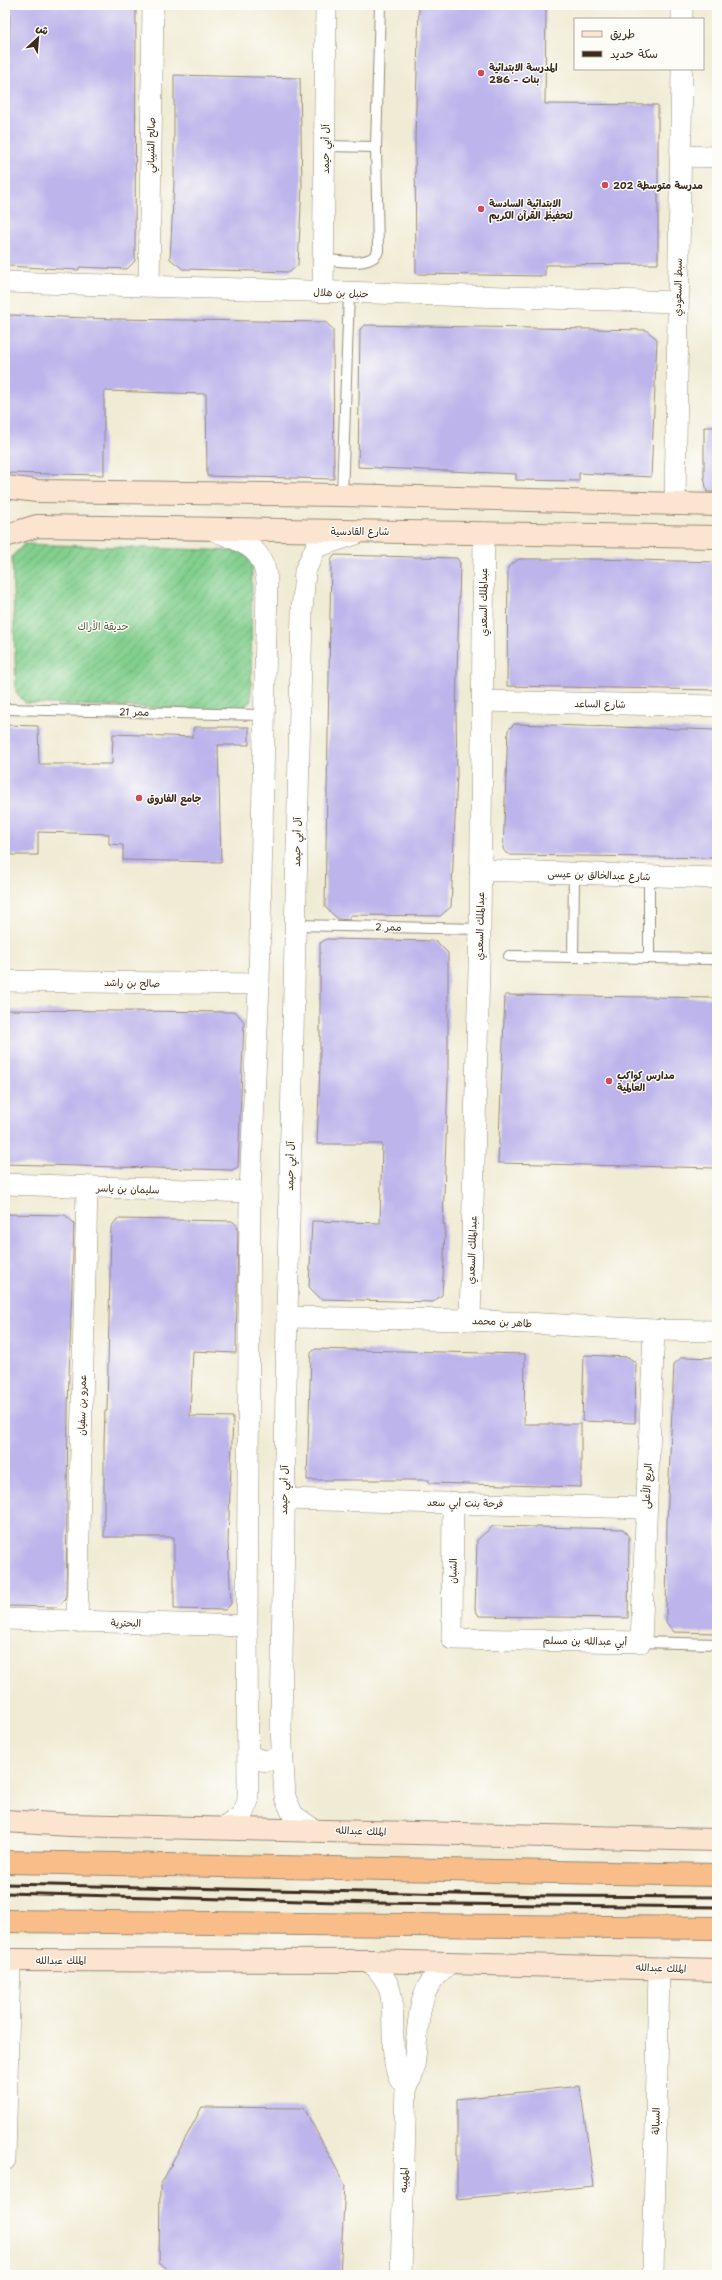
<svg xmlns="http://www.w3.org/2000/svg" width="722" height="2280" font-family="'Shantell Sans','Playpen Sans Arabic',sans-serif">
  <defs>
    <pattern id="garden-furrows" width="10" height="10" patternUnits="userSpaceOnUse"><rect width="10" height="10" fill="#82cf8e"/><path d="M-1 1l2-2M0 10L10 0M9 11l2-2" fill="none" stroke="#6ca873"/></pattern>
  </defs>
  <rect width="100%" height="100%" fill="#fdfcf7"/>
  <filter id="ink" filterUnits="userSpaceOnUse"><feTurbulence type="fractalNoise" baseFrequency=".025" numOctaves="2"/><feDisplacementMap in="SourceGraphic" scale="8" xChannelSelector="R" yChannelSelector="G"/><feConvolveMatrix kernelMatrix="1 2 1 2 8 2 1 2 1" color-interpolation-filters="sRGB"/></filter>
  <filter id="wash" filterUnits="userSpaceOnUse"><feTurbulence type="fractalNoise" baseFrequency=".012" numOctaves="4" result="noise"/><feDisplacementMap in="SourceGraphic" scale="16" xChannelSelector="R" yChannelSelector="G"/><feGaussianBlur stdDeviation="0.9" result="paint"/><feColorMatrix in="noise" values="0 0 0 0 0 0 0 0 0 0 0 0 0 0 0 0 0 1.4 0 .05"/><feComposite in="paint" operator="in"/></filter>
  <g filter="url(#wash)">
    <rect width="100%" height="100%" fill="#f0ebd4"/>
    <!-- garden -->
    <path fill="url(#garden-furrows)" stroke="#5e7c56" d="M 24,544 L 241,551 L 252,561 L 251,701 L 239,711 L 25,703 L 16,692 L 12,556 Z"/>
    <g id="blocks">
      <!-- building -->
      <g fill="#bcb4eb">
        <path d="M 10,5 L 136,5 L 135,261 L 127,269 L 79,267 L 79,270 L 5,266 Z"/>
        <path d="M 419,5 L 546,8 L 545,104 L 658,105 L 658,264 L 545,265 L 545,276 L 416,274 L 415,139 Z"/>
        <path d="M 174,75 L 300,78 L 302,186 L 298,265 L 290,272 L 183,269 L 170,259 L 174,183 Z"/>
        <path d="M 11,315 L 114,319 L 325,322 L 333,329 L 334,479 L 207,476 L 206,394 L 104,391 L 104,475 L 5,473 L 5,318 Z"/>
        <path d="M 365,325 L 646,330 L 657,339 L 651,477 L 579,473 L 579,481 L 516,480 L 516,474 L 358,467 L 360,329 Z"/>
        <path d="M 704,427 L 717,427 L 717,492 L 707,492 L 704,477 Z"/>
        <path d="M 335,555 L 457,558 L 460,563 L 456,710 L 457,775 L 451,907 L 440,916 L 350,915 L 350,920 L 338,919 L 325,907 L 331,560 Z"/>
        <path d="M 519,559 L 594,559 L 717,562 L 717,690 L 507,686 L 508,567 Z"/>
        <path d="M 514,724 L 717,730 L 717,858 L 511,855 L 506,853 L 503,849 L 508,730 Z"/>
        <path d="M 5,725 L 38,726 L 39,764 L 112,764 L 113,734 L 193,737 L 194,727 L 249,727 L 249,745 L 218,745 L 221,862 L 123,860 L 123,845 L 109,844 L 109,834 L 38,832 L 38,855 L 5,855 Z"/>
        <path d="M 327,939 L 436,941 L 448,953 L 448,1081 L 443,1224 L 445,1224 L 444,1260 L 442,1295 L 433,1302 L 321,1299 L 309,1287 L 312,1221 L 380,1223 L 382,1144 L 317,1144 L 320,1067 L 320,943 Z"/>
        <path d="M 505,995 L 717,998 L 717,1168 L 498,1163 Z"/>
        <path d="M 5,1010 L 236,1012 L 244,1022 L 238,1167 L 232,1170 L 5,1164 Z"/>
        <path d="M 5,1214 L 65,1215 L 74,1223 L 68,1408 L 66,1599 L 57,1607 L 5,1606 Z"/>
        <path d="M 117,1219 L 232,1221 L 238,1226 L 236,1353 L 193,1351 L 190,1416 L 233,1417 L 228,1541 L 231,1604 L 225,1610 L 174,1609 L 174,1537 L 104,1537 L 104,1443 L 105,1411 L 107,1411 L 111,1227 Z"/>
        <path d="M 315,1349 L 525,1354 L 524,1424 L 581,1424 L 581,1487 L 429,1483 L 429,1480 L 307,1480 L 311,1353 Z"/>
        <path d="M 584,1355 L 628,1357 L 636,1363 L 635,1423 L 582,1421 Z"/>
        <path d="M 682,1357 L 717,1358 L 717,1633 L 674,1632 L 666,1622 L 667,1522 L 674,1364 Z"/>
        <path d="M 493,1526 L 623,1529 L 629,1537 L 628,1618 L 479,1616 L 475,1609 L 477,1540 Z"/>
        <path d="M 580,2086 L 594,2186 L 457,2199 L 457,2099 Z"/>
        <path d="M 202,2107 L 304,2108 L 345,2185 L 340,2275 L 173,2275 L 159,2263 L 160,2186 Z"/>
      </g>
    </g>
  </g>
  <g filter="url(#ink)">
    <use href="#blocks" fill-opacity="0" stroke="#968a79" stroke-width="1"/>
    <g fill="none" stroke-linecap="round" stroke-linejoin="round">
      <!-- lane casing -->
      <g stroke="#968a79" stroke-width="12">
        <g id="lane">
          <path d="M 326,146 L 376,147"/>
          <path d="M 324,260 C 339,260 372,268 378,251 L 376,147 L 380,5"/>
          <path d="M 342,495 L 349,293"/>
          <path d="M 5,709 L 263,715"/>
          <path d="M 295,925 L 480,929"/>
          <path d="M 509,956 L 717,959"/>
          <path d="M 573,957 L 574,874"/>
          <path d="M 649,958 L 649,877"/>
          <path d="M 641,1642 L 717,1644"/>
        </g>
      </g>
      <!-- street casing -->
      <g stroke="#968a79" stroke-width="22">
        <g id="street">
          <path d="M 682,19 L 682,5"/>
          <path d="M 681,156 L 717,157"/>
          <path d="M 5,282 L 678,302"/>
          <path d="M 149,286 L 153,5"/>
          <path d="M 323,292 L 326,5"/>
          <path d="M 675,504 L 682,69"/>
          <path d="M 211,529 C 241,542 264,545 267,582 L 259,984 L 250,1192 L 247,1626 L 248,1801 L 242,1815 L 224,1828"/>
          <path d="M 482,701 L 717,706"/>
          <path d="M 480,870 L 717,878"/>
          <path d="M 5,981 L 259,984"/>
          <path d="M 5,1184 L 250,1192"/>
          <path d="M 287,1317 L 470,1320 L 654,1330 L 717,1331"/>
          <path d="M 470,1320 L 480,929 L 484,533"/>
          <path d="M 283,1499 L 646,1508"/>
          <path d="M 453,1502 L 452,1639 L 641,1642 L 654,1330"/>
          <path d="M 5,1619 L 247,1626"/>
          <path d="M 77,1622 L 87,1188"/>
          <path d="M 248,1753 C 259,1763 271,1763 282,1754"/>
          <path d="M 314,1830 L 293,1815 L 285,1797 L 281,1729 L 287,1317 L 302,611 L 305,571 L 316,547 L 356,534"/>
          <path d="M 370,1961 C 379,1970 387,1979 390,1991 C 397,2015 386,2073 406,2085"/>
          <path d="M 5,2160 L 10,1960"/>
          <path d="M 401,2275 L 406,2085 C 414,2077 414,2068 415,2057 C 419,2022 416,1982 452,1963"/>
          <path d="M 653,2275 L 659,1968"/>
        </g>
      </g>
      <!-- secondary casing -->
      <g stroke="#968a79" stroke-width="24">
        <g id="secondary">
          <path d="M 5,487 L 37,491 L 342,495 L 717,505"/>
          <path d="M 5,536 L 37,526 L 717,537"/>
          <path d="M 5,1821 L 70,1825 L 717,1840"/>
          <path d="M 5,1960 L 370,1961 L 717,1970"/>
        </g>
      </g>
      <!-- highway casing -->
      <g stroke="#968a79" stroke-width="24">
        <g id="highway">
          <path d="M 5,1862 L 717,1875"/>
          <path d="M 5,1921 L 717,1928"/>
        </g>
      </g>
      <!-- lane -->
      <use href="#lane" stroke="#fff" stroke-width="10"/>
      <!-- street -->
      <use href="#street" stroke="#fff" stroke-width="21"/>
      <!-- secondary -->
      <use href="#secondary" stroke="#fce5d0" stroke-width="22"/>
      <!-- highway -->
      <use href="#highway" stroke="#f8bd89" stroke-width="22"/>
      <!-- rail -->
      <g stroke="#3b2a1e" stroke-width="3">
        <path d="M 5,1884 L 545,1896 L 717,1897"/>
        <path d="M 5,1893 L 374,1903 L 717,1907"/>
      </g>
    </g>
  </g>
  <!-- markers -->
  <g fill="#d1495b" stroke="#fdfcf7" stroke-width="1.5">
    <circle cx="481" cy="73" r="4"/>
    <circle cx="605" cy="185" r="4"/>
    <circle cx="481" cy="209" r="4"/>
    <circle cx="139" cy="798" r="4"/>
    <circle cx="609" cy="1081" r="4"/>
  </g>
  <g text-anchor="middle" dominant-baseline="central" stroke-width="3" stroke-linejoin="round" paint-order="stroke">
    <!-- poi labels -->
    <g font-size="10" font-weight="bold" fill="#3b2a1e" stroke="#fdfcf7" text-anchor="start">
      <text x="489" y="67">المدرسة الابتدائية<tspan x="489" dy="12">286 - بنات</tspan></text>
      <text x="613" y="185">مدرسة متوسطة 202</text>
      <text x="489" y="203">الابتدائية السادسة<tspan x="489" dy="12">لتحفيظ القرآن الكريم</tspan></text>
      <text x="147" y="798">جامع الفاروق</text>
      <text x="617" y="1075">مدارس كواكب<tspan x="617" dy="12">العالمية</tspan></text>
    </g>
    <!-- street labels -->
    <g font-size="10" fill="#3b2a1e" stroke="#fdfcf7">
      <text transform="translate(151 145) rotate(-89)">صالح الشيباني</text>
      <text transform="translate(325 149) rotate(-90)">آل أبي حيمد</text>
      <text transform="translate(678 287) rotate(-89)">سبط السعودي</text>
      <text transform="translate(341 293) rotate(2)">حنبل بن هلال</text>
      <text x="360" y="531">شارع القادسية</text>
      <text transform="translate(483 602) rotate(-90)">عبدالملك السعدي</text>
      <text transform="translate(600 704) rotate(1)">شارع الساعد</text>
      <text transform="translate(134 712) rotate(1)">ممر 21</text>
      <text transform="translate(297 842) rotate(-89)">آل أبي حيمد</text>
      <text transform="translate(599 875) rotate(2)">شارع عبدالخالق بن عيسى</text>
      <text transform="translate(480 926) rotate(-89)">عبدالملك السعدي</text>
      <text transform="translate(388 927) rotate(1)">ممر 2</text>
      <text transform="translate(132 983) rotate(1)">صالح بن راشد</text>
      <text transform="translate(290 1166) rotate(-89)">آل أبي حيمد</text>
      <text transform="translate(128 1189) rotate(2)">سليمان بن ياسر</text>
      <text transform="translate(472 1250) rotate(-88)">عبدالملك السعدي</text>
      <text transform="translate(502 1322) rotate(3)">طاهر بن محمد</text>
      <text transform="translate(82 1405) rotate(-89)">عمرو بن سفيان</text>
      <text transform="translate(647 1486) rotate(-87)">الريع الأعلى</text>
      <text transform="translate(284 1490) rotate(-89)">آل أبي حيمد</text>
      <text transform="translate(465 1503) rotate(1)">فرحة بنت أبي سعد</text>
      <text transform="translate(453 1571) rotate(-89)">الشبان</text>
      <text transform="translate(126 1623) rotate(1)">البحترية</text>
      <text transform="translate(585 1641) rotate(1)">أبي عبدالله بن مسلم</text>
      <text transform="translate(361 1831) rotate(2)">الملك عبدالله</text>
      <text x="61" y="1960">الملك عبدالله</text>
      <text transform="translate(661 1968) rotate(2)">الملك عبدالله</text>
      <text transform="translate(656 2121) rotate(-89)">السبالة</text>
      <text transform="translate(404 2180) rotate(-88)">المهيبه</text>
    </g>
    <!-- park labels -->
    <g font-size="10" fill="#505c40" stroke="#fdfcf7">
      <text x="103" y="626">حديقة الأراك</text>
    </g>
  </g>
  <!-- margin -->
  <rect width="722" height="2280" fill="none" stroke="#fdfcf7" stroke-width="20"/>
  <!-- legend -->
  <rect x="574" y="18" width="130" height="52" fill="#fdfcf7" stroke="#afa8a0"/>
  <rect x="582" y="31" width="20" height="6" fill="#fce5d0" stroke="#afa8a0"/>
  <text x="610" y="38" font-size="12" fill="#3b2a1e">طريق</text>
  <rect x="582" y="51" width="20" height="6" fill="#3b2a1e" stroke="#afa8a0"/>
  <text x="610" y="58" font-size="12" fill="#3b2a1e">سكة حديد</text>
  <!-- north arrow -->
  <g transform="translate(38 38) rotate(26)" stroke="#fdfcf7" stroke-width="3" paint-order="stroke">
  <path d="M0-3L7 15L0 10L-7 15Z" fill="#3b2a1e"/>
  <text y="-6" font-size="11" font-weight="bold" text-anchor="middle" fill="#3b2a1e">ش</text>
  </g>
</svg>
